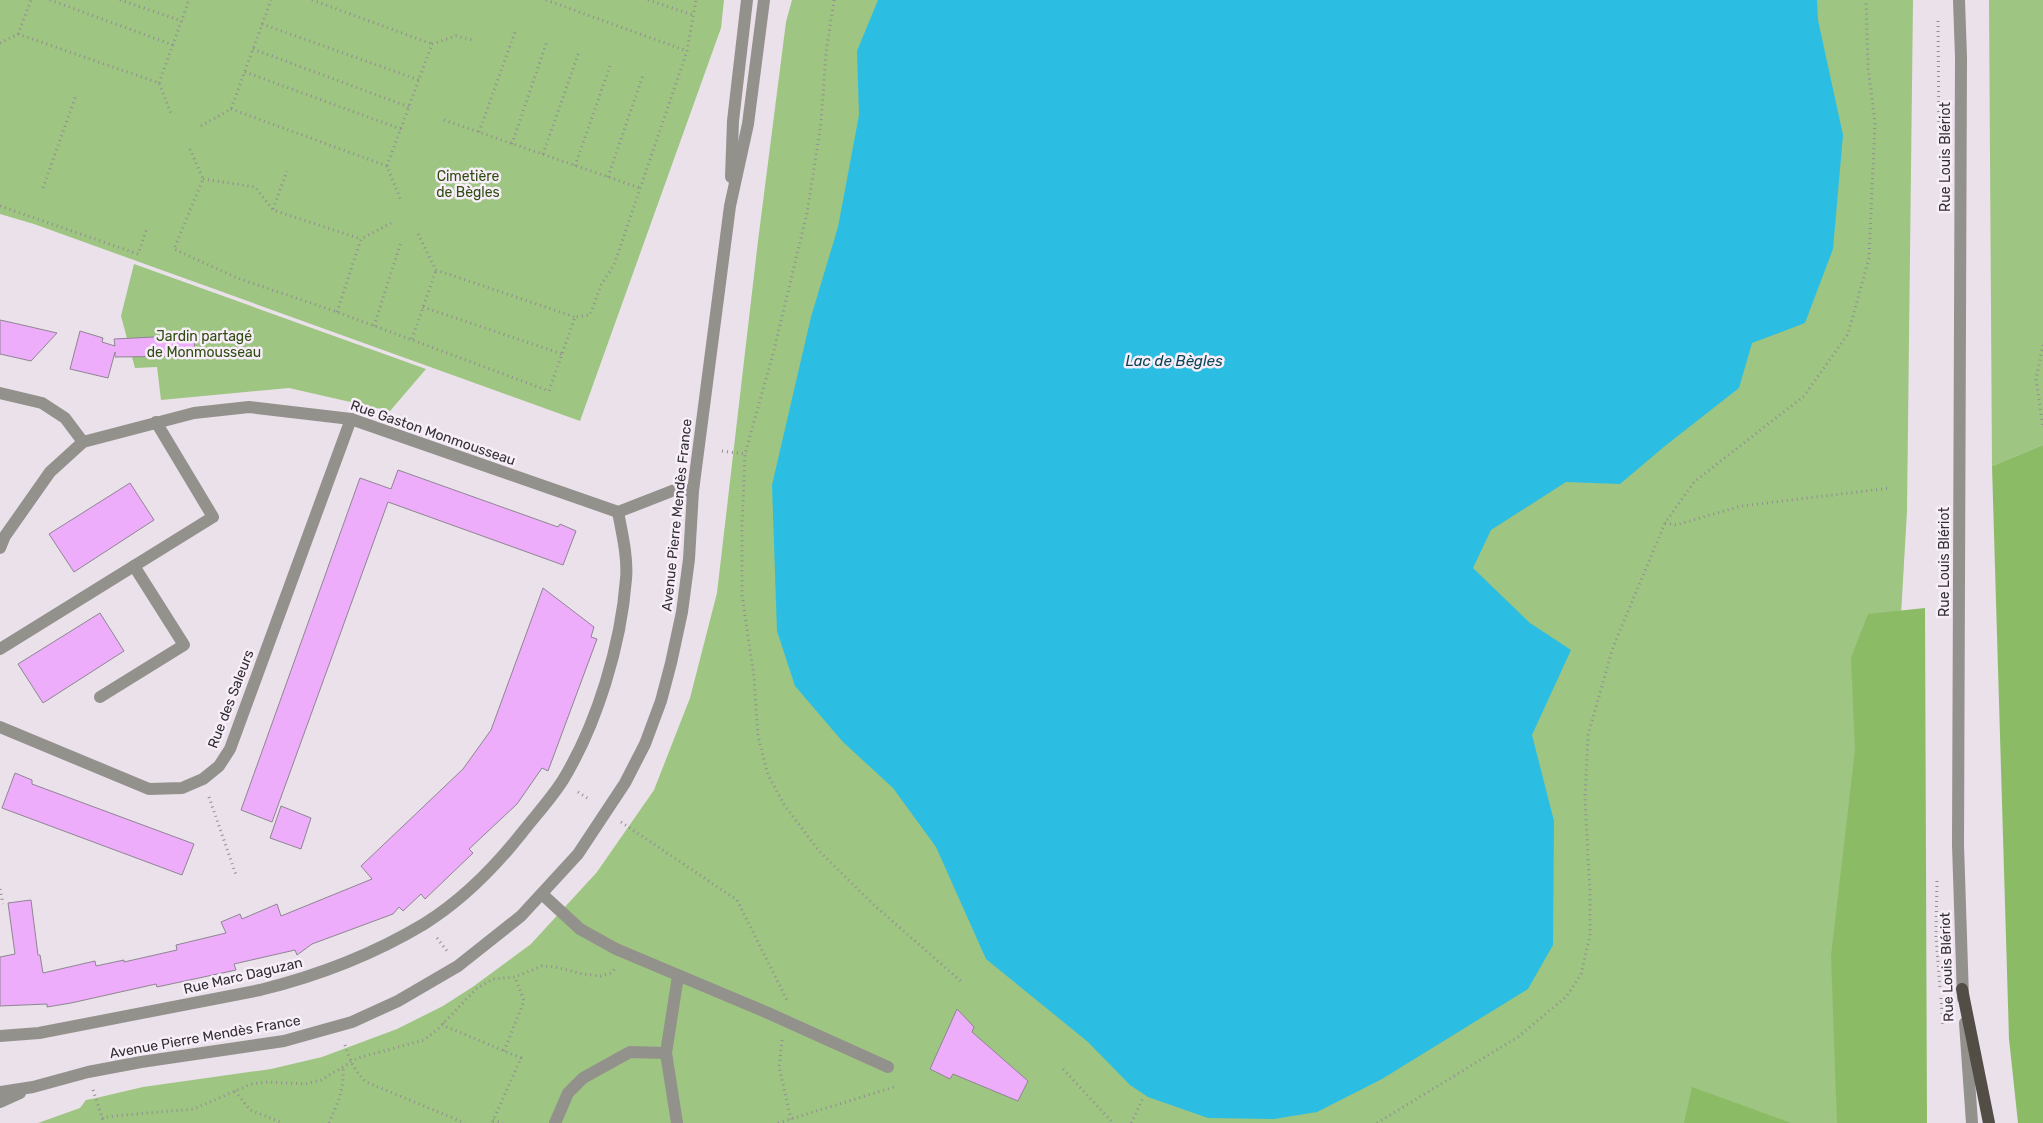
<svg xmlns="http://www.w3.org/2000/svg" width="2043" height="1123" font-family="Rubik,sans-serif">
  <rect width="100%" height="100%" fill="#eae1eb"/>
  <!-- green -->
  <g fill="#9ec581">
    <path d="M 0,0 L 724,0 L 721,28 L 580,421 L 34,224 L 0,214 Z"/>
    <path d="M 792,0 L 1913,0 L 1907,511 L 1881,961 L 1899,1123 L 38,1123 L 80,1108 L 86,1100 L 96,1098 L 143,1087 L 271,1069 L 322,1057 L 397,1029 L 443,1006 L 474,986 L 531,944 L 597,872 L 654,790 L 690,698 L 717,593 L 758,241 L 786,22 Z"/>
    <path d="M 1989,0 L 2043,0 L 2043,445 L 1992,466 Z"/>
    <path d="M 134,264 L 426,369 L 390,411 L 289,388 L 161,400 L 157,367 L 135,368 L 121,316 Z"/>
  </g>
  <!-- forest -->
  <g fill="#8cbb66">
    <path d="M 2043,445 L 2043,1123 L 2018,1123 L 2009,1039 L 1992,466 Z"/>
    <path d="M 1925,608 L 1927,1123 L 1837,1123 L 1831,956 L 1855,750 L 1851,658 L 1868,614 Z"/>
    <path d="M 1692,1087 L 1791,1123 L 1684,1123 Z"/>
  </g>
  <!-- water -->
  <path fill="#2cbee2" d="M 878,0 L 1817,0 L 1818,20 L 1843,135 L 1833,249 L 1805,323 L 1752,343 L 1739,388 L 1665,446 L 1620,484 L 1566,482 L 1491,530 L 1473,568 L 1530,623 L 1571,650 L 1532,735 L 1554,821 L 1553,945 L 1528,989 L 1382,1079 L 1317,1112 L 1274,1119 L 1208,1118 L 1148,1097 L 1130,1085 L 1088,1042 L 986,959 L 936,847 L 893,788 L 843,742 L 795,686 L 777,631 L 772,485 L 811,317 L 838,227 L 859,115 L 857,51 Z"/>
  <!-- building -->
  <g fill="#edadfb" stroke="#8e8690">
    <path d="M 0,320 L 18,324 L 57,333 L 31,361 L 0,354 Z"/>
    <path d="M 80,331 L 103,338 L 102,342 L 115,346 L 114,339 L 194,335 L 195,356 L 115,357 L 115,352 L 108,378 L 70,369 Z"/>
    <path d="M 398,470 L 558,527 L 560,524 L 576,531 L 563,565 L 388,502 L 272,822 L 241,810 L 360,478 L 391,489 Z"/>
    <path d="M 130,483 L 154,520 L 74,572 L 49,534 Z"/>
    <path d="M 543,588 L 594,627 L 591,637 L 597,639 L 548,771 L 542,768 L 517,804 L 469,849 L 473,853 L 425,899 L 421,894 L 403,911 L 399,907 L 393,914 L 312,944 L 297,955 L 295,950 L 234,964 L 236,970 L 157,987 L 156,984 L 71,1003 L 47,1007 L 47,1004 L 0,1006 L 0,957 L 15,954 L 8,903 L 31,900 L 38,955 L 40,955 L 43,973 L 95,961 L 96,966 L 124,960 L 124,962 L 177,950 L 176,945 L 226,933 L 221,922 L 240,914 L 242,919 L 277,904 L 281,916 L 372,879 L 361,866 L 463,769 L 491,730 Z"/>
    <path d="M 100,613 L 124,651 L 43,703 L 18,664 Z"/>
    <path d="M 15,773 L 32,780 L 32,784 L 194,844 L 182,875 L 2,808 Z"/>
    <path d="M 281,806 L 311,818 L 301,849 L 270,838 Z"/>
    <path d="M 957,1009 L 974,1027 L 972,1032 L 1028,1081 L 1018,1101 L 953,1074 L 950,1079 L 930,1069 Z"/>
  </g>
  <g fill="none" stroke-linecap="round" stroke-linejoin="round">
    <!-- path -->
    <g stroke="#938d94" stroke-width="3" stroke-dasharray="1 4" stroke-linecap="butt">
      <path d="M 50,0 L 173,45"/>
      <path d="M 120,0 L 182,21"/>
      <path d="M 312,0 L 432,44"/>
      <path d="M 546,0 L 687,51"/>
      <path d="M 648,0 L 693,15"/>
      <path d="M 834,0 L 826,53 L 821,123 L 807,213 L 773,354 L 745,454 L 742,525 L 742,595 L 754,677 L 758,736 L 768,775 L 785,806 L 819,851 L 874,905 L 963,983"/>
      <path d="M 1938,21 L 1939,144"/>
      <path d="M 262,24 L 419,80"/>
      <path d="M 18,34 L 159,83 L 172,116"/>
      <path d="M 0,43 L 18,34 L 31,0"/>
      <path d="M 253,49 L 409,107"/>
      <path d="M 245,72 L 401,129"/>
      <path d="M 159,83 L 189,0"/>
      <path d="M 231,109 L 387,166 L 401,201"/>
      <path d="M 444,120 L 640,188"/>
      <path d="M 201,126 L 231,109 L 271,0"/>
      <path d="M 479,132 L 516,29"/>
      <path d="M 512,144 L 547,41"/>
      <path d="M 190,149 L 203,179 L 174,249 L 237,278 L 337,312 L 549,391 L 575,317 L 590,315 L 601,285 L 614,265 L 687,51 L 696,0"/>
      <path d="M 543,154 L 579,52"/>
      <path d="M 387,166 L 432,44 L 456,36 L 472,40"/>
      <path d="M 575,166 L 611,63"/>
      <path d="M 608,177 L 643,75"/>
      <path d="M 203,179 L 255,187 L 273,210 L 361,239"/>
      <path d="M 43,188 L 76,95"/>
      <path d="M 0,206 L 138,254 L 147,228"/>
      <path d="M 273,209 L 287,171"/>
      <path d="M 418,234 L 436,270 L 575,317"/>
      <path d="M 423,307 L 562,354"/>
      <path d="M 337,312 L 361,239 L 391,223"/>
      <path d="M 374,326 L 401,242"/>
      <path d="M 412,339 L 436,270"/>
      <path d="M 2043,345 L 2036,379 L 2043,428"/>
      <path d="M 722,451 L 745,454"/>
      <path d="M 1665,523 L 1676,525 L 1741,506 L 1891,488"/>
      <path d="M 578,792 L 590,800"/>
      <path d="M 209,797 L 236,875"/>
      <path d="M 621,822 L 737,900 L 787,1000"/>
      <path d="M 1937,881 L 1936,936 L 1940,989"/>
      <path d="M 0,889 L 3,904"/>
      <path d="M 437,938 L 447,951"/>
      <path d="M 1941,998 L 1943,1027"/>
      <path d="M 443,1023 L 447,1027 L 521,1058 L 492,1123"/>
      <path d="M 782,1040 L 779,1067 L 792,1123"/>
      <path d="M 345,1045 C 350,1060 354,1070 366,1082 L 465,1123"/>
      <path d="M 504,1051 L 524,1001 L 515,977"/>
      <path d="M 1063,1069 L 1113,1123"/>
      <path d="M 93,1090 L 104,1123"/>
      <path d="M 235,1091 L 250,1110 L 283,1123"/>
      <path d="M 102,1118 L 113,1116 L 194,1109 L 251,1084 L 268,1082 L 305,1084 L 321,1080 L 358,1058 L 424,1040 L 438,1029 L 476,989 L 493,979 L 515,977 L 542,966 L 555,967 L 582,974 L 601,976 L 611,973 L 615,969"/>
      <path d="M 493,1120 L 503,1123"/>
      <path d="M 329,1123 C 338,1102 344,1091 343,1067"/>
      <path d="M 778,1123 L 894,1087"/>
      <path d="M 1131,1123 L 1143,1098"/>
      <path d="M 1377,1123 L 1518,1037 L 1567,996 L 1581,974 L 1590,935 L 1590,893 L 1585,799 L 1588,735 L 1613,647 L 1665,523 L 1694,482 L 1804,396 L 1848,334 L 1869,258 L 1875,122 L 1868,67 L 1866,0"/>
    </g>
    <!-- minor -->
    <g stroke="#93918c" stroke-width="12">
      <path d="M 1959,0 L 1961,57 L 1958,845 L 1963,998"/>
      <path d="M 731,177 L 733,121 L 747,0"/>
      <path d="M 0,393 L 42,403 L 65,418 L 83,442"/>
      <path d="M 0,548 L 5,536 L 50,472 L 83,442 L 194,413 L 249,407 L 351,419 L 618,512 L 677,489 L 693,491"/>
      <path d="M 0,649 L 213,517 L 156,422"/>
      <path d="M 100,697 L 184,645 L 134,566"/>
      <path d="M 0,727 L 149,789 L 182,788 L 203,779 L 219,766 L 230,749 L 351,419"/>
      <path d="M 542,894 L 580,929 L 616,949 L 768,1013 L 888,1067"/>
      <path d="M 1965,1023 L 1972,1123"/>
      <path d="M 0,1036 L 39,1033 L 260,990 C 317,976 374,954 424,924 C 461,901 494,868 521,834 C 535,816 551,799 563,780 C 597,724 621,645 626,579 C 628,558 622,533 618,512"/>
      <path d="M 0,1092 L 33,1087 L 88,1072 L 141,1062 L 284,1041 L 352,1022 L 398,1001 L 458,966 L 521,916 L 578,854 L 625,783 L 645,744 L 661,701 L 671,663 L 682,612 L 689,559 L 693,491 L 730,206 L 748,124 L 764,0"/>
      <path d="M 0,1102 L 20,1093"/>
      <path d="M 555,1123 L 568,1093 L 583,1078 L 630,1052 L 666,1053"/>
      <path d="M 677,1123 L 666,1053 L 678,976"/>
    </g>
    <!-- major -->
    <path stroke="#524d45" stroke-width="12" d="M 1962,989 L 1989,1123"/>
  </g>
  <g text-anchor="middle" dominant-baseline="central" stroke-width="5" stroke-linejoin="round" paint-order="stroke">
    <!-- street labels -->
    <g font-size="14" fill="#322f33" stroke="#f7eef9">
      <text transform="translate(1945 157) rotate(-90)">Rue Louis Blériot</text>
      <text transform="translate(433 433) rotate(19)">Rue Gaston Monmousseau</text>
      <text transform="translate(677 515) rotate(-84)">Avenue Pierre Mendès France</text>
      <text transform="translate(1944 562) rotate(-90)">Rue Louis Blériot</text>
      <text transform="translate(231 699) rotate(-69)">Rue des Saleurs</text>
      <text transform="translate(1947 967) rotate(-92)">Rue Louis Blériot</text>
      <text transform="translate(243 976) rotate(-13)">Rue Marc Daguzan</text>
      <text transform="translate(205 1037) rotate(-10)">Avenue Pierre Mendès France</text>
    </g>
    <!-- park labels -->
    <g font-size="14" fill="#304d11" stroke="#f7eef9">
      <text x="468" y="176">Cimetière<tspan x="468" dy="16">de Bègles</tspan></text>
      <text x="204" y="336">Jardin partagé<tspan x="204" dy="16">de Monmousseau</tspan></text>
    </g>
    <!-- water labels -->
    <g font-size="15" font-style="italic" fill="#0a4756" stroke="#f7eef9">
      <text x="1174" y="361">Lac de Bègles</text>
    </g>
  </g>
</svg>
